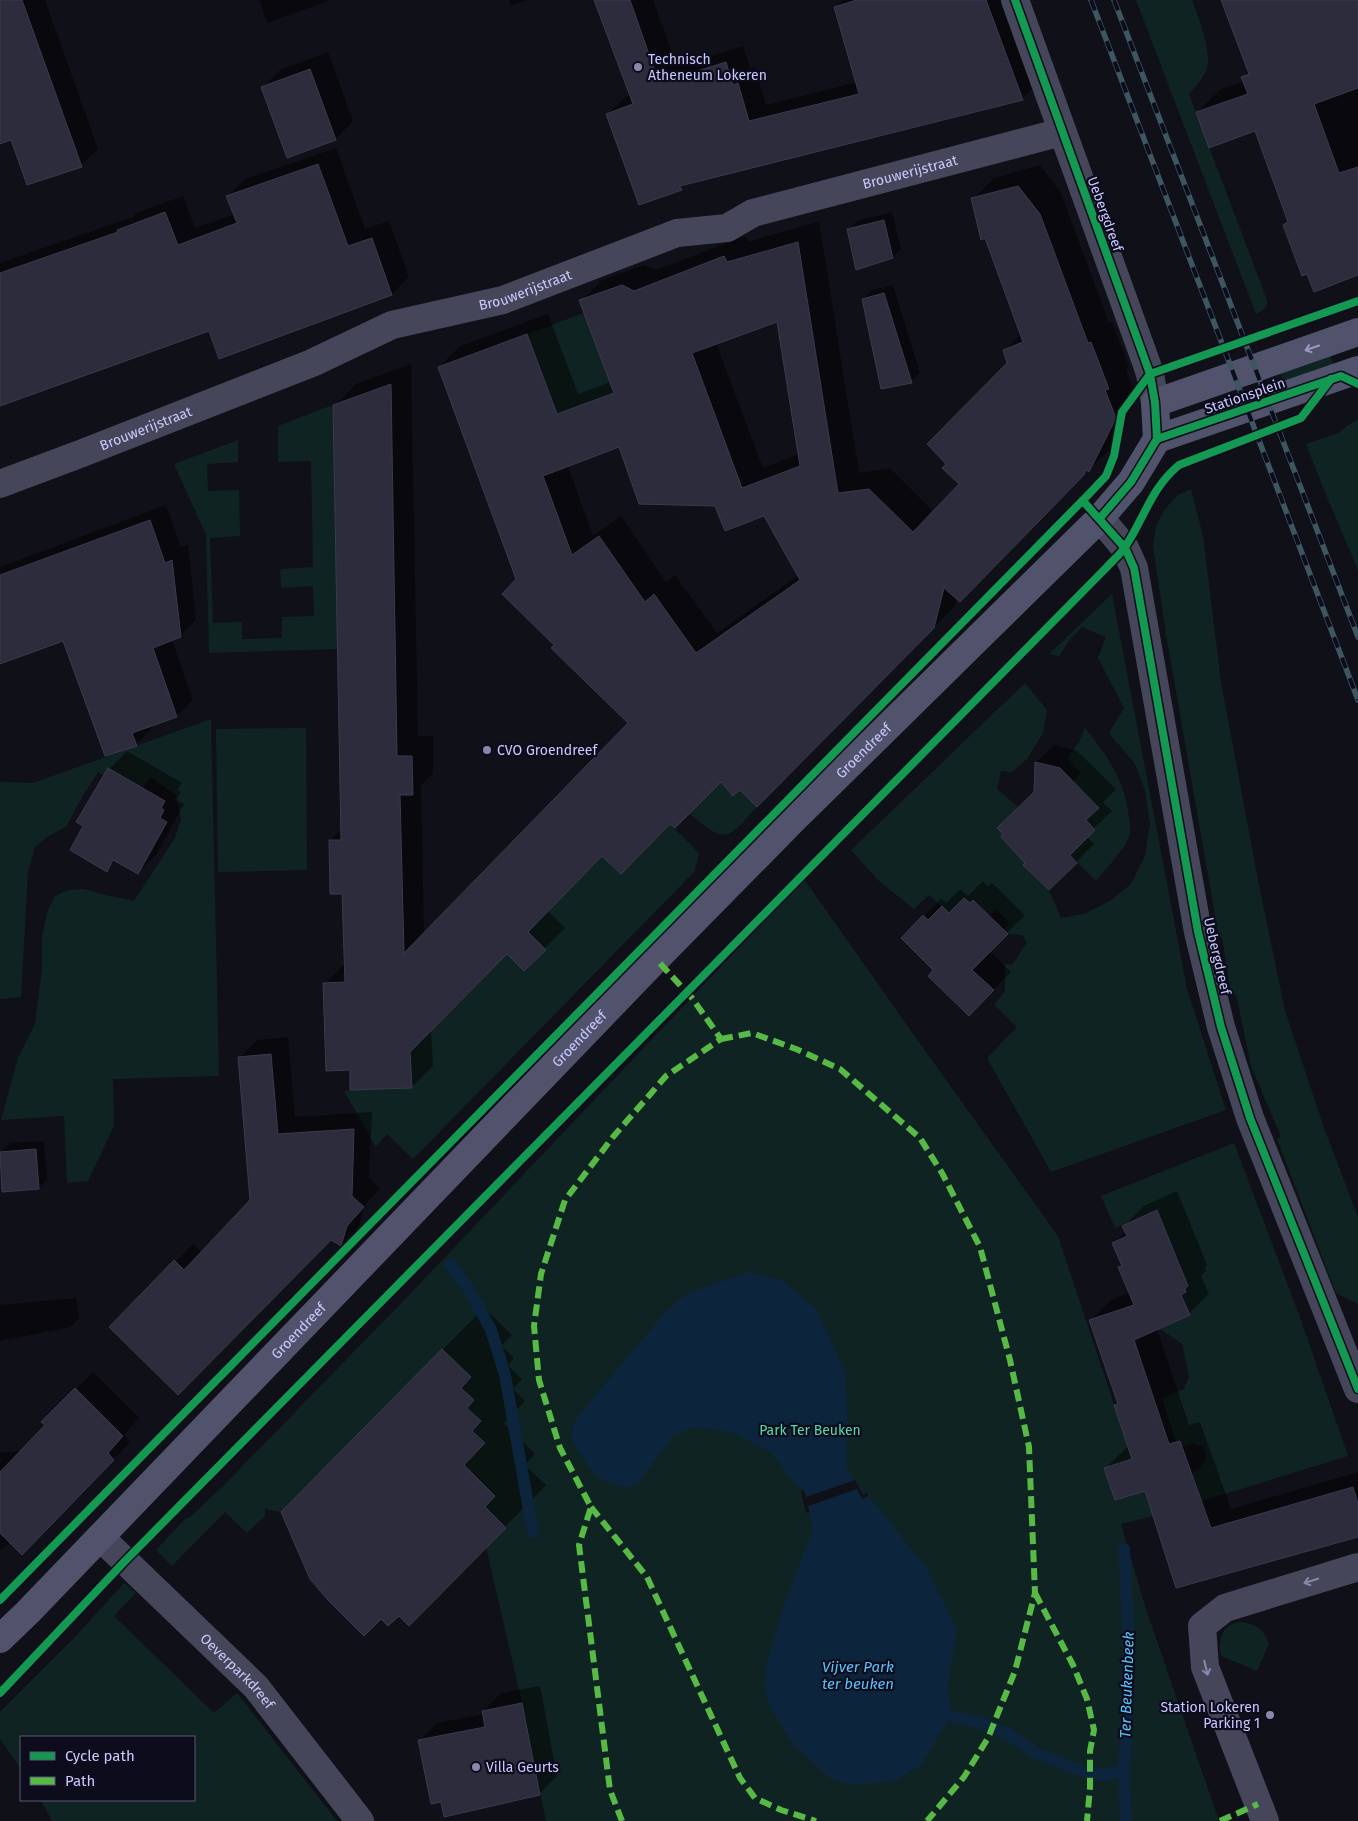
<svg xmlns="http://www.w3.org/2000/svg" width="1358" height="1821" font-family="'Fira Sans',sans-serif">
  <rect width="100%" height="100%" fill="#101019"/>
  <!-- green -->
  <g fill="#0f2422">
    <path d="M 1136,0 L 1192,0 C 1198,17 1212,50 1207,68 C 1204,78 1195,86 1189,94 L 1267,300 C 1268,308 1262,311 1256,314 Z"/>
    <path d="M 584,313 L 614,393 L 556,414 L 527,334 Z"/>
    <path d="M 1330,355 L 1335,368 L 1285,387 L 1280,373 Z"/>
    <path d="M 330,406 L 331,408 L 333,407 L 338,649 L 209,653 L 206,535 L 174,464 L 238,440 L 238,462 L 207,464 L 208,491 L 239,490 L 240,536 L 210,538 L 213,623 L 242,622 L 242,639 L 282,638 L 282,617 L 314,616 L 313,586 L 281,588 L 280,569 L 313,567 L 311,461 L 278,462 L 278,426 Z"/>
    <path d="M 1358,419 L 1358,570 L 1324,490 L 1306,444 L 1339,433 L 1347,426 Z"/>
    <path d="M 1191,489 L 1203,536 L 1221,682 L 1258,880 L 1285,1011 L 1324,1128 L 1358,1217 L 1358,1304 L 1336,1293 L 1277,1139 L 1281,1137 L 1251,1066 L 1236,994 L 1231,994 L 1222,937 L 1219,938 L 1166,634 L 1153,546 L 1156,526 L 1165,509 L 1178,495 Z"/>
    <path d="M 1112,594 L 1187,989 L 1226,1110 L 1051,1172 L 987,1058 L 1017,1027 L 994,1005 L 1005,991 L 1005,964 L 1012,965 L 1027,942 L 1022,935 L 1008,934 L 1003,930 L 1010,923 L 996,909 L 990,916 L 973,900 L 955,919 L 929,895 L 914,909 L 879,881 L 851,850 L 1025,683 L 1047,710 L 1043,733 L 1027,759 L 1012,772 L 1001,771 L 997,789 L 1018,807 L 997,828 L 1003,834 L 1001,837 L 1011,848 L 1028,860 L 1023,865 L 1049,890 L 1061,918 L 1084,914 L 1110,901 L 1131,884 L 1145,856 L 1150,824 L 1145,790 L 1135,764 L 1109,733 L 1124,708 L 1098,658 L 1106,637 L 1082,627 L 1071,638 L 1059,656 L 1049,654 Z"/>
    <path d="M 211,719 L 219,1076 L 113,1079 L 114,1126 L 88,1181 L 67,1183 L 64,1116 L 1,1120 L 18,1058 L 35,1024 L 42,969 L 42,936 L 48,910 L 55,896 L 68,890 L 84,889 L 101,894 L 134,901 L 175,838 L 181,819 L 176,795 L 150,777 L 139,795 L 98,772 L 82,797 L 66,827 L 48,836 L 35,847 L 28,872 L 21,997 L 0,999 L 0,782 L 33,783 Z"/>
    <path d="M 306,728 L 307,870 L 218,872 L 216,729 Z"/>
    <path d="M 1085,728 C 1108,757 1125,780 1129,818 C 1130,824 1131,832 1129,837 C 1124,850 1105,870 1096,881 L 1068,853 L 1086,820 L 1099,808 L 1073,781 L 1081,773 L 1067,759 L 1079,742 Z"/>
    <path d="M 712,772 L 733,796 L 740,790 L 757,807 C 726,840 727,845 690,814 L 703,800 L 693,791 Z"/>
    <path d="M 652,806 L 697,851 L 699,855 L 694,872 L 413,1159 L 387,1134 L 376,1147 L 344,1091 L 350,1090 L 412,1088 L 410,1052 L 507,954 L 524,971 L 545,950 L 528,932 L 602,856 L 621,874 L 642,852 Z"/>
    <path d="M 804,879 L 921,1045 L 1058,1236 L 1132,1459 L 1104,1468 L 1115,1500 L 1192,1477 L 1191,1473 C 1203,1468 1209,1460 1203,1447 L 1194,1444 L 1182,1447 L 1176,1442 L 1162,1398 L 1184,1389 L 1189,1376 L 1182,1344 L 1137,1313 L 1153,1307 L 1162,1328 L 1189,1316 L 1181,1295 L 1186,1292 L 1179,1266 L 1181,1265 L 1156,1211 L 1115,1228 L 1101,1196 L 1234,1143 L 1301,1320 L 1348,1456 L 1153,1516 L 1121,1524 L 1146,1609 L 1219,1821 L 546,1821 L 522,1703 L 486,1547 L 485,1507 L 464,1465 L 485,1443 L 472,1431 L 481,1421 L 467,1407 L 461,1388 L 471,1377 L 442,1349 L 281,1512 L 265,1509 L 265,1516 L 247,1533 L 225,1512 L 172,1566 L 156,1550 L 185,1519 L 189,1518 L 224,1485 L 411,1293 Z"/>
    <path d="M 124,1583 L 136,1593 L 114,1616 L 214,1713 L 237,1693 L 337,1821 L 52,1821 L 41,1800 L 194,1800 L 194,1737 L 21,1737 L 21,1769 L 0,1739 L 0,1712 L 76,1636 Z"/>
    <path d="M 1239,1622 C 1255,1623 1264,1629 1269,1644 L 1257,1671 L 1221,1656 C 1218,1640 1222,1625 1239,1622 Z"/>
  </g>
  <!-- water -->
  <path fill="#0c253c" d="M 749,1272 L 782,1281 L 816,1308 L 845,1372 L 848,1426 L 846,1465 L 862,1498 L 868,1496 L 880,1509 L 910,1548 L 925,1565 L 957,1630 L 948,1683 L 951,1716 L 921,1765 L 894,1781 L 853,1785 L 831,1779 L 793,1745 L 771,1709 L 764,1688 L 767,1662 L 781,1614 L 813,1528 L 804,1490 L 795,1484 L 772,1453 L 734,1433 L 700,1427 L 690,1428 L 672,1437 L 639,1483 L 627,1487 L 609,1483 L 595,1476 L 577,1448 L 571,1437 L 575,1420 L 668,1309 L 688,1293 Z"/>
  <!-- pier -->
  <path fill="#101019" d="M 855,1480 L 863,1495 L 867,1493 L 868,1496 L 862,1499 L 857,1489 L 808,1506 L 809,1512 L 806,1513 L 801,1491 L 804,1490 L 806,1497 Z"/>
  <!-- shadow -->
  <g fill="#0007" fill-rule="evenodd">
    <path d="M 0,0 L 45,0 L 98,149 L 81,165 L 12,139 L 0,143 Z"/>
    <path d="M 259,0 L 331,0 L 267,23 Z"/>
    <path d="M 509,0 L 527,0 L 511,6 Z"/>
    <path d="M 596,0 L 653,0 L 677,66 L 743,46 L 750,68 L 755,67 L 766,105 L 857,82 L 836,7 L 843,0 L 1009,0 L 1040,81 L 1023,99 L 686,184 L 681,189 L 607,115 L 625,97 L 631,95 Z"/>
    <path d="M 1222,0 L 1358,0 L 1358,274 L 1289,221 L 1255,129 L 1197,112 L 1221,89 L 1244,81 L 1243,77 L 1249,71 Z"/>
    <path d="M 328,52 L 353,121 L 336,139 L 263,87 L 280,70 Z"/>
    <path d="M 336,148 L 365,229 L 389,221 L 409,277 L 392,294 L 209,330 L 0,405 L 0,263 L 133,217 L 136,213 L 183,196 L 195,228 L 235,214 L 228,196 L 245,179 Z"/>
    <path d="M 1040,165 L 1061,193 L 1109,323 L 1112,322 L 1129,367 L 1126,370 L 1136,397 L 1109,450 L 960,600 L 957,597 L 955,606 L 757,806 L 740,788 L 721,780 L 670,822 L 603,855 L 548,911 L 565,928 L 524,969 L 507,952 L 431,1030 L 433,1066 L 412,1087 L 351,1069 L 325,984 L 346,962 L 343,893 L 330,840 L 342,829 L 335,405 L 356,384 L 411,364 L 418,736 L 433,736 L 433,773 L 421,785 L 424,933 L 630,723 L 556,645 L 518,579 L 439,367 L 460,346 L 548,314 L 578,394 L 611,382 L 581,301 L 602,280 L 644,265 L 656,270 L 745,236 L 748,242 L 819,221 L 859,473 L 890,468 L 934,512 L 961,484 L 1009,364 L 1004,351 L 1021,334 L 973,199 L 994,178 ZM 778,320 L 799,454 L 763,468 L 716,343 ZM 620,446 L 716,505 L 765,514 L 799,575 L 717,633 L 675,575 L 666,582 L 621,516 L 593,536 L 568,466 Z"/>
    <path d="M 892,212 L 901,249 L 893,257 L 848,230 L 857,221 Z"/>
    <path d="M 893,285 L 920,373 L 911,381 L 863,299 L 872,290 Z"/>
    <path d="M 166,505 L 181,547 L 188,545 L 196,620 L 180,636 L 172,640 L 193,700 L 177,716 L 151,725 L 152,728 L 136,745 L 64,639 L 0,663 L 0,567 Z"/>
    <path d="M 1054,745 L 1077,751 L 1116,789 L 1103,802 L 1112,811 L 1086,836 L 1094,844 L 1049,889 L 1035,792 L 1036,762 Z"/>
    <path d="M 127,751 L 182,783 L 177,790 L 181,792 L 176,800 L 184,804 L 156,855 L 138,872 L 116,860 L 106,870 L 109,769 Z"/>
    <path d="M 983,881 L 988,887 L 992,883 L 1025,915 L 989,951 L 1011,972 L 986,997 L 935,970 L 902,938 L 941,899 L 946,903 L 960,889 L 968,896 Z"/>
    <path d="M 288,1037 L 295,1117 L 372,1112 L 369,1178 L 380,1189 L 364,1206 L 359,1227 L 341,1245 L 331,1238 L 111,1327 L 193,1244 L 202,1253 L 251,1200 L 239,1058 L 257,1040 Z"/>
    <path d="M 44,1141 L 47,1180 L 38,1188 L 1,1152 L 10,1143 Z"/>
    <path d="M 1177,1191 L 1207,1265 L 1205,1268 L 1206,1271 L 1201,1276 L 1209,1294 L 1189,1314 L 1157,1329 L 1189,1425 L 1200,1422 L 1231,1509 L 1358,1472 L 1358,1535 L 1176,1587 L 1146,1489 L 1106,1468 L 1126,1448 L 1129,1447 L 1116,1406 L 1118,1403 L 1091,1320 L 1111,1300 L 1130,1293 L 1119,1268 L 1123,1265 L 1114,1243 L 1126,1231 L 1124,1226 L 1144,1206 Z"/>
    <path d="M 76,1298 L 79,1318 L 71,1327 L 0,1341 L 0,1305 Z"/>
    <path d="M 484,1308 L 512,1335 L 501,1346 L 514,1358 L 508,1365 L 522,1379 L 513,1389 L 525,1401 L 504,1423 L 535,1454 L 525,1465 L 546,1485 L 451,1582 L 282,1512 Z"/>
    <path d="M 93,1372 L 139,1418 L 124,1435 L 130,1442 L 39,1536 L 11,1542 L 0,1550 L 0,1453 L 22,1451 L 46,1425 L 43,1422 Z"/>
    <path d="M 540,1686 L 557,1776 L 539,1794 L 442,1800 L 420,1740 L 437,1723 L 484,1714 L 483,1711 L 501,1693 Z"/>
  </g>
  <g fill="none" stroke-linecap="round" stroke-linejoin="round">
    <!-- stream -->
    <g stroke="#0c253c" stroke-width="12">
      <path d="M 450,1264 L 469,1289 L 491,1330 L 505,1375 L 533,1532"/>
      <path d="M 1124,1549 L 1128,1624 L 1128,1701 L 1124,1771 L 1126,1820"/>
      <path d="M 951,1716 L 981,1723 L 1008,1734 L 1034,1752 L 1074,1768 L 1103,1775 L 1124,1771"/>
    </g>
  </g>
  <!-- building -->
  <g fill="#2d2c3c" stroke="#3b3a4e" fill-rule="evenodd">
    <path d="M 0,0 L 22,0 L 82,167 L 27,185 L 11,140 L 0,144 Z"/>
    <path d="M 594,0 L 630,0 L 659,83 L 726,62 L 733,85 L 738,83 L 749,121 L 859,94 L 834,7 L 857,0 L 986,0 L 1023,100 L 680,186 L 682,190 L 639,205 L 606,114 L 633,104 Z"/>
    <path d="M 1221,0 L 1358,0 L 1358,88 L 1314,104 L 1339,173 L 1358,167 L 1358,275 L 1314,292 L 1307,274 L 1302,276 L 1283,225 L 1288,222 L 1255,131 L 1209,148 L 1196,112 L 1248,94 L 1241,77 L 1249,74 Z"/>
    <path d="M 310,69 L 336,140 L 287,158 L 261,87 Z"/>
    <path d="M 318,164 L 348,246 L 372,238 L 392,295 L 219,359 L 209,331 L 0,406 L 0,273 L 118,232 L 117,230 L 165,212 L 178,245 L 237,223 L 226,196 Z"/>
    <path d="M 1018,186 L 1040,214 L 1088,343 L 1091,342 L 1109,389 L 1105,390 L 1116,418 L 1089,472 L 1086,470 L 1084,475 L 960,602 L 944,588 L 934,628 L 757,807 L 740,790 L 733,796 L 721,782 L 675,828 L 670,824 L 621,874 L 602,856 L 528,932 L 546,950 L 524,971 L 507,954 L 410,1052 L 412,1088 L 350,1090 L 350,1070 L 326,1071 L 323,983 L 345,982 L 342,894 L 330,894 L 329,840 L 341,840 L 333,405 L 391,384 L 397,756 L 412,756 L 413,795 L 400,795 L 404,953 L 628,723 L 551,648 L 554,645 L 502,594 L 516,579 L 438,367 L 527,334 L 557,414 L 614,393 L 579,300 L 622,285 L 634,291 L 724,256 L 727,262 L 798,242 L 838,493 L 869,489 L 913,532 L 959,484 L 942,468 L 946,464 L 927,444 L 1007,363 L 1003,350 L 1023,342 L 985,238 L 981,240 L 971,198 ZM 777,322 L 800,466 L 742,488 L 692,353 ZM 619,447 L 639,504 L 715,506 L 725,531 L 764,516 L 800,580 L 696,653 L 654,594 L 645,602 L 599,536 L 572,555 L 543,476 Z"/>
    <path d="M 884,220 L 893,258 L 856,270 L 847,229 Z"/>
    <path d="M 884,293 L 912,383 L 881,389 L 862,299 Z"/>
    <path d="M 150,520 L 165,563 L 172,560 L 181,637 L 153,648 L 177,717 L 132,733 L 137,746 L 105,756 L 63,641 L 0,664 L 0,575 Z"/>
    <path d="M 1035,762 L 1060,768 L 1099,808 L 1086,820 L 1095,830 L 1070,855 L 1077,863 L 1049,890 L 1023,865 L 1025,863 L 1001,837 L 1003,834 L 997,828 L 1034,792 Z"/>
    <path d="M 108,768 L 165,801 L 161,808 L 164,810 L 160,818 L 167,822 L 138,874 L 113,860 L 107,872 L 70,850 L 83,826 L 76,822 Z"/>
    <path d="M 964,898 L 970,903 L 973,900 L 1008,934 L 972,970 L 994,990 L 969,1016 L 928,976 L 933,970 L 901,938 L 923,915 L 928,920 L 942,906 L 949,913 Z"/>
    <path d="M 271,1054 L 278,1134 L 354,1129 L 352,1196 L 364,1207 L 347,1226 L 341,1246 L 331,1240 L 178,1395 L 109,1327 L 174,1260 L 184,1270 L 250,1200 L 238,1057 Z"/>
    <path d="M 36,1149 L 39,1189 L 2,1192 L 0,1152 Z"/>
    <path d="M 1157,1210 L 1188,1286 L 1185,1288 L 1186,1292 L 1181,1295 L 1190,1315 L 1134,1340 L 1169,1444 L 1180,1441 L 1211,1528 L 1353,1487 L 1358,1504 L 1358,1537 L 1176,1588 L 1145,1491 L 1115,1500 L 1104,1468 L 1132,1459 L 1114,1405 L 1118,1404 L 1089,1320 L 1134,1305 L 1118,1267 L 1122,1266 L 1112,1243 L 1127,1236 L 1122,1226 Z"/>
    <path d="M 442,1349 L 471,1377 L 461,1388 L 474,1400 L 467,1408 L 481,1421 L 472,1431 L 485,1443 L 464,1465 L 495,1496 L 485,1507 L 506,1528 L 409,1626 L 399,1616 L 388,1626 L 381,1619 L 364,1636 L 327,1599 L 310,1579 L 281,1512 Z"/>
    <path d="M 75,1388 L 123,1436 L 108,1453 L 114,1460 L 22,1555 L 0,1533 L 0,1472 L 45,1425 L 41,1422 Z"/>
    <path d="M 522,1703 L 540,1795 L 444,1817 L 441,1802 L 431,1804 L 418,1740 L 485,1727 L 482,1711 Z"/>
  </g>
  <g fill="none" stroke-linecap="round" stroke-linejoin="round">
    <!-- street -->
    <g stroke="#45465a" stroke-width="28">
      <path d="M 1015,0 L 1146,362 L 1150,374 L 1155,403"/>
      <path id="s1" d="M 0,484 L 80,454 L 312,363 L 392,325 L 503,300 L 677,233 L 727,228 L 753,213 L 1062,132"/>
      <path d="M 1100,518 L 1125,548 L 1134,568 L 1198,932 L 1221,1027 L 1250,1118 L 1358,1389"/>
      <path id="s2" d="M 100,1537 L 256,1687 L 360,1821"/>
      <path d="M 1265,1821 L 1205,1667 L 1202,1626 L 1225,1608 L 1358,1567"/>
    </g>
    <!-- secondary -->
    <g stroke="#51536d" stroke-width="28">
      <path d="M 1157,439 L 1155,403 L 1358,332"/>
      <path d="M 1157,439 L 1358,370"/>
      <path id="s3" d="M 0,1639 L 28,1612 L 656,959 L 792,821 L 1100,518 L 1131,482 L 1157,439"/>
    </g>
    <!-- rail casing -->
    <g stroke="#3e5660" stroke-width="5.5">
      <g id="rail">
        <path d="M 1091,0 L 1358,700"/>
        <path d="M 1114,0 L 1358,637"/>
      </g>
    </g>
    <!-- rail -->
    <use href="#rail" stroke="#0d0c1d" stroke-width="4" stroke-dasharray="11" stroke-linecap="butt"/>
    <!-- quiet -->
    <g stroke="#58b947" stroke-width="6" stroke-dasharray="12 6" stroke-linecap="butt">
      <path d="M 721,1039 L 752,1033 L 796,1049 L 840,1069 L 920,1138 L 942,1173 L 980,1247 L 1010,1360 L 1029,1447 L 1035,1593 L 1015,1671 L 988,1738 L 964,1777 L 927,1821"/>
      <path d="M 591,1507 L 647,1577 L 740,1778 L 755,1798 L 781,1810 L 816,1821"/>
      <path d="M 1035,1593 L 1073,1665 L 1087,1699 L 1094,1730 L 1090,1751 L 1090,1788 L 1087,1821"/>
      <path d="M 622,1821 L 610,1790 L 579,1545 L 591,1507 L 560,1448 L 539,1380 L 534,1326 L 541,1274 L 565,1200 L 613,1137 L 666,1076 L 721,1039 L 692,998 L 656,959"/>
      <path d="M 1220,1821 L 1258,1804"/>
    </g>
    <!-- cycleway casing -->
    <g stroke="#0d0c1d" stroke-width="11">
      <g id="cycleway">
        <path d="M 1015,0 L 1150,374 L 1155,403 L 1157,439"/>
        <path d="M 1157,439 L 1341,376 L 1358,384"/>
        <path d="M 1083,501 L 1125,548 L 1134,568 L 1198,932 L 1221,1027 L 1250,1118 L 1358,1389"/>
        <path d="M 1100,518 L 1131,482 L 1157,439"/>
        <path d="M 0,1600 L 1088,495 L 1106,476 L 1114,456 L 1122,412 L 1150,374 L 1358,301"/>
        <path d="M 0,1693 L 125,1561 L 1106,568 C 1112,561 1120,555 1125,547 C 1144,519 1151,488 1179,465 L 1301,418 L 1331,379"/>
      </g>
    </g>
    <!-- cycleway -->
    <use href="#cycleway" stroke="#139951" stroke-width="8"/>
  </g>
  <!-- one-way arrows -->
  <defs><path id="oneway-shaft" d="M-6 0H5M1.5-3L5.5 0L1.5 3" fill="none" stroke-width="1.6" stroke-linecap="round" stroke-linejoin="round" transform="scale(1.25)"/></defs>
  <use stroke="#999ac4" href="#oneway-shaft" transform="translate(1312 348) rotate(161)"/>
  <g stroke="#8788ac">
    <use href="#oneway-shaft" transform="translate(1311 1581) rotate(163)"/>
    <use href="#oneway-shaft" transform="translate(1206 1668) rotate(76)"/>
  </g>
  <!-- markers -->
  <g fill="#8888ae" stroke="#0d0c1d" stroke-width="2">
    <circle cx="638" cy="67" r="5"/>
    <circle cx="487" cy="750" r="5"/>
    <circle cx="1270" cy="1715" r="5"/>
    <circle cx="476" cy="1767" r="5"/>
  </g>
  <g text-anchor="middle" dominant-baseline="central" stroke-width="4.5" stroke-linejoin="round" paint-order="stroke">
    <!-- poi labels -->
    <g font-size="14" fill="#c9c9fe" stroke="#0d0c1d" text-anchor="start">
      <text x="648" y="59">Technisch<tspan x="648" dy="16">Atheneum Lokeren</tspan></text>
      <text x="497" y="750">CVO Groendreef</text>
      <text x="1260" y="1707" text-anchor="end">Station Lokeren<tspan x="1260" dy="16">Parking 1</tspan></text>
      <text x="486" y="1767">Villa Geurts</text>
    </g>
    <!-- street labels -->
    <g font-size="14" fill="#c9c9fe" stroke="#0d0c1d">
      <text stroke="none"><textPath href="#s1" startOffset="966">Brouwerijstraat</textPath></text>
      <text transform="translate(1105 214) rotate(70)">Uebergdreef</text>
      <text stroke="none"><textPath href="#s1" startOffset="561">Brouwerijstraat</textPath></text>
      <text transform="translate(1245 396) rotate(-19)">Stationsplein</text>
      <text stroke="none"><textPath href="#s1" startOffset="156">Brouwerijstraat</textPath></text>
      <text stroke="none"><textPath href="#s3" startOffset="1239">Groendreef</textPath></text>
      <text transform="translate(1217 956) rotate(77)">Uebergdreef</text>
      <text stroke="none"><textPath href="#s3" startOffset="834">Groendreef</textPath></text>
      <text stroke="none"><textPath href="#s3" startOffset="429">Groendreef</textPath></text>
      <text stroke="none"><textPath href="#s2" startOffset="192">Oeverparkdreef</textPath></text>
    </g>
    <!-- park labels -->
    <g font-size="14" fill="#58dbaa" stroke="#0d0c1d">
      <text x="810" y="1430">Park Ter Beuken</text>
    </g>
    <!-- water labels -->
    <g font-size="15" font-style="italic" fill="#59c4fc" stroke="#0d0c1d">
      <text x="858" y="1667">Vijver Park<tspan x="858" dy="17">ter beuken</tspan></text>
      <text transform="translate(1127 1685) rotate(-88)">Ter Beukenbeek</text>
    </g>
  </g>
  <!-- legend -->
  <rect x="20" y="1736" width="175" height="65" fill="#0d0c1d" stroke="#585877"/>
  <rect x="30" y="1752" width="25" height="8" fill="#139951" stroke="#585877"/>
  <text x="65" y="1761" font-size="15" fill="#c9c9fe">Cycle path</text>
  <rect x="30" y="1777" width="25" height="8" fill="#58b947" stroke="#585877"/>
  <text x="65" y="1786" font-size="15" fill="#c9c9fe">Path</text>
</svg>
